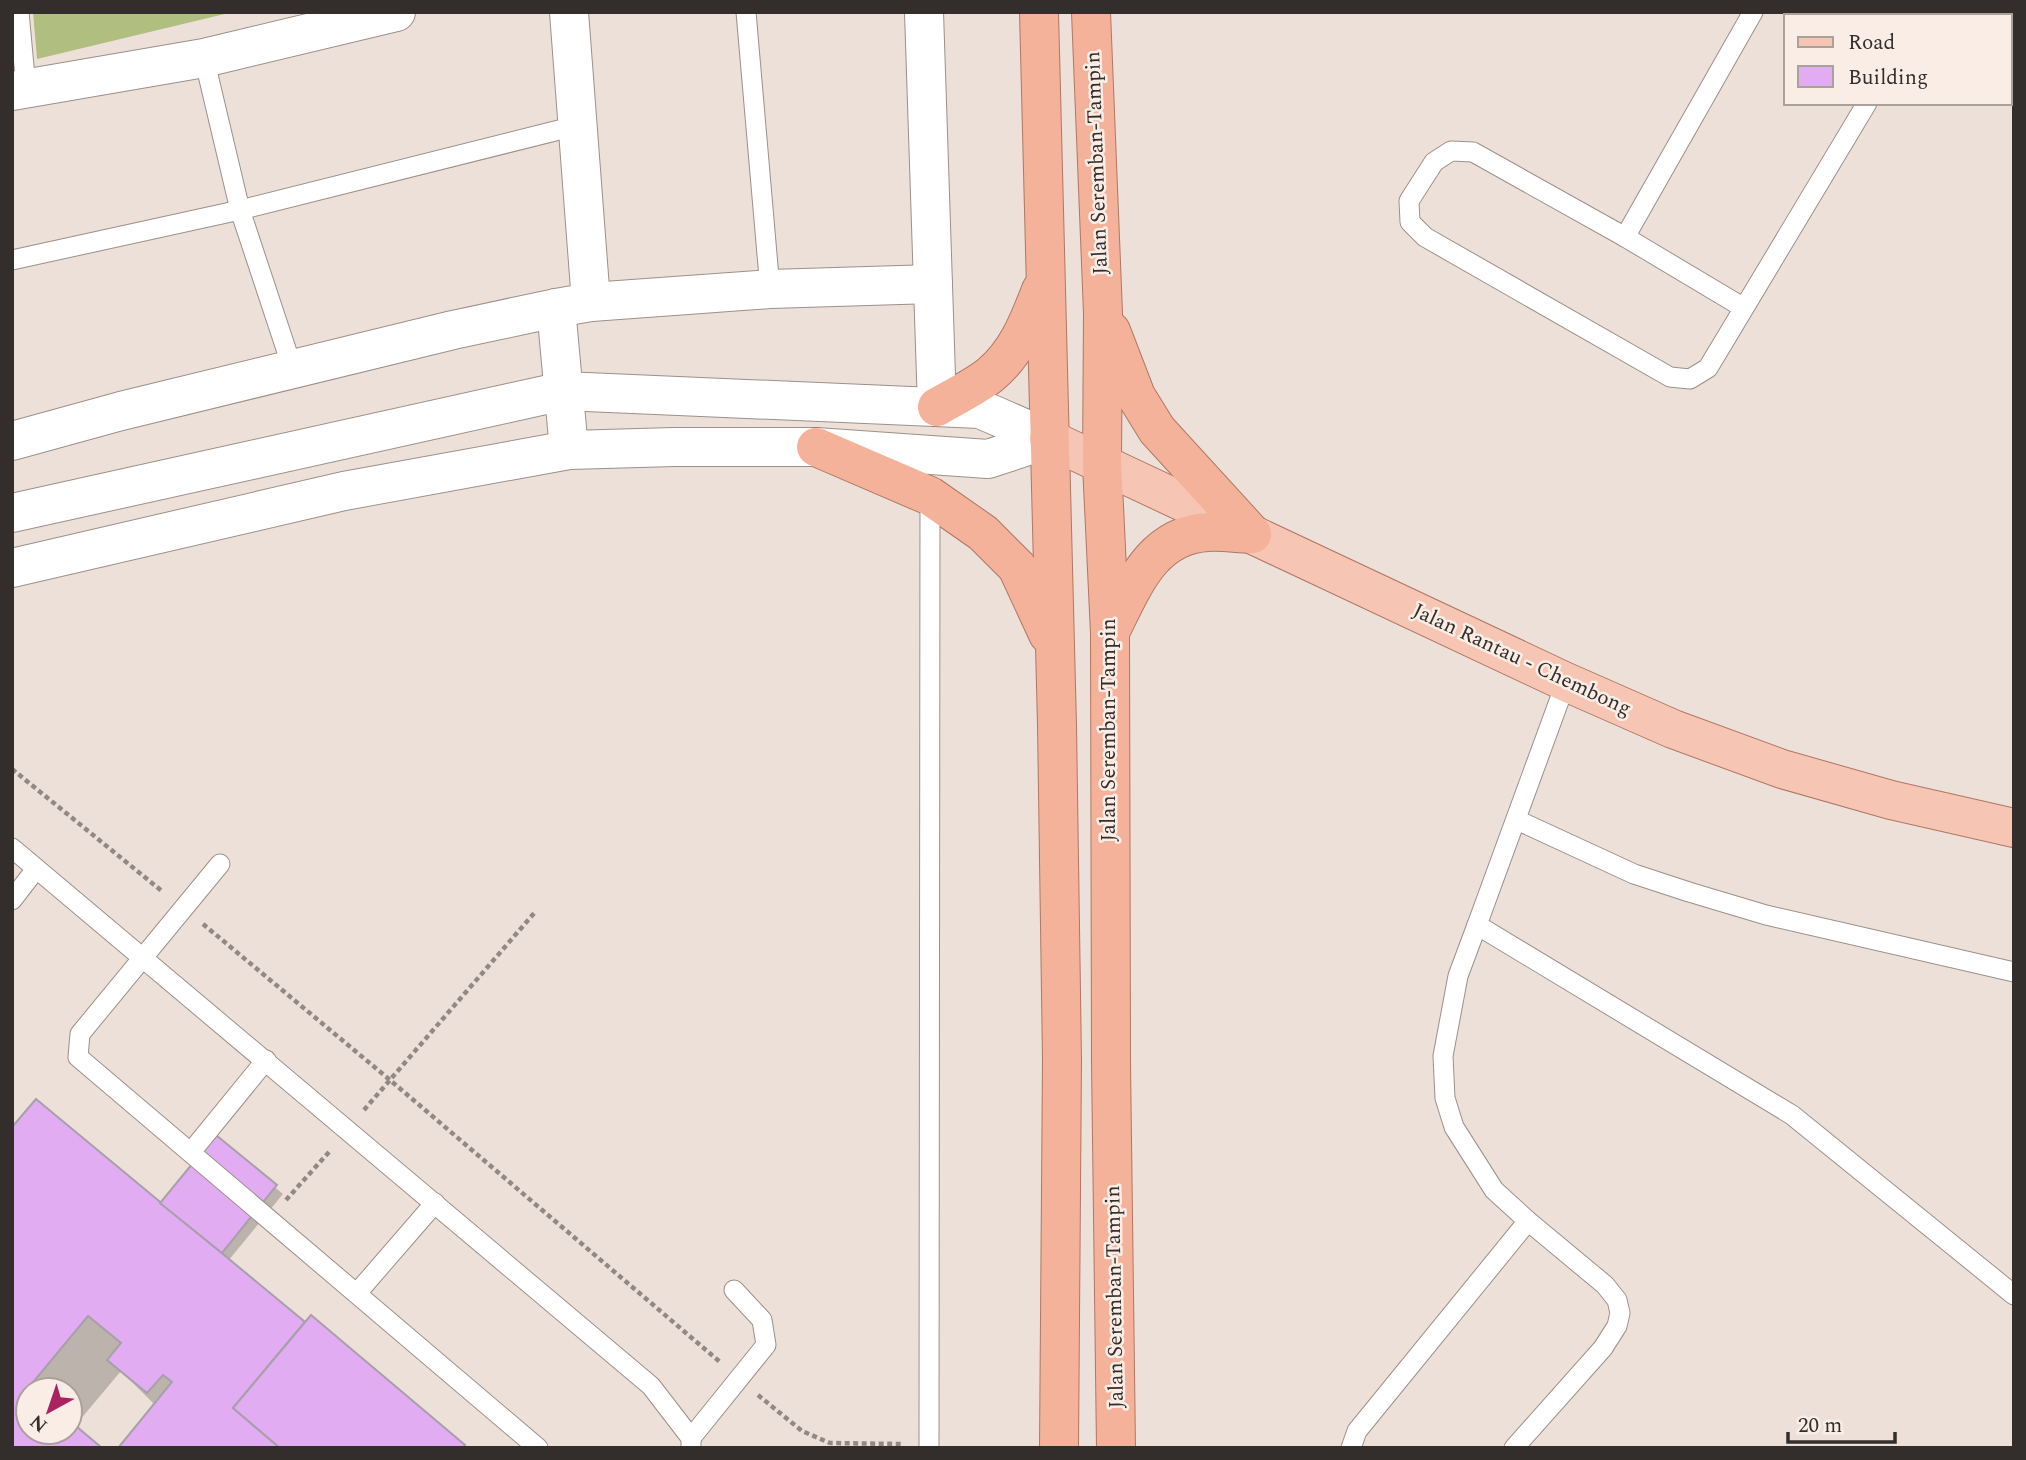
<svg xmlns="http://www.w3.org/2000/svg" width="2026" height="1460" font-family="Spectral,serif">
  <rect width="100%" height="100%" fill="#ede0d9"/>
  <!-- green -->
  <path fill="#b0be80" d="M 33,12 L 233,12 L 37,59 Z"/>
  <!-- shadow -->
  <path fill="#0003" fill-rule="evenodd" d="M 12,1130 L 161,1205 L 216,1138 L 283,1194 L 228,1261 L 305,1325 L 311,1318 L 465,1448 L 120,1448 L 155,1405 L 121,1371 L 74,1427 L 100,1448 L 12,1448 ZM 28,1390 L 70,1390 L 70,1432 L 28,1432 Z"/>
  <!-- building -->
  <g fill="#e2acf2" stroke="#a79faa" stroke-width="2">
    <path d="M 36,1099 L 305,1322 L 233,1408 L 280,1448 L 118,1448 L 172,1382 L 163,1375 L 147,1393 L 107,1360 L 121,1343 L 88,1316 L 29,1387 L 33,1390 L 28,1390 L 28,1432 L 70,1432 L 70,1421 L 102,1448 L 12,1448 L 12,1127 Z"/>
    <path d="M 216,1135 L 277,1185 L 222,1253 L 160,1203 Z"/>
    <path d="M 311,1315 L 465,1445 L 463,1448 L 280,1448 L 233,1408 Z"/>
  </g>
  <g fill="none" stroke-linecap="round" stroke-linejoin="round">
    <!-- service casing -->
    <g stroke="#9c9089" stroke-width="21">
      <g id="service">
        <path d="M 19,12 L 26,88"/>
        <path d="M 746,12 L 770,289"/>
        <path d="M 1917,16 L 1919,12"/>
        <path d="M 204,58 L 240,210 L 293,370"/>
        <path d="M 1625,237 L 1753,12"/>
        <path d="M 12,260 L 240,210 L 579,125"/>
        <path d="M 1744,308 L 1625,237 L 1473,152 L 1451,151 L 1434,162 L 1409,201 L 1410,222 L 1425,237 L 1670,377 L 1690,379 L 1708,368 L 1867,103"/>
        <path d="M 1566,682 L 1477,925 L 1792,1115 L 2014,1295"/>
        <path d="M 1517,820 L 1634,874 L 1689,892 L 1766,915 L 2014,972"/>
        <path d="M 12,848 L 651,1386 L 691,1438 L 691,1448"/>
        <path d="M 220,864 L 80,1034 L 78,1057 L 538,1448"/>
        <path d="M 12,900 L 36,869"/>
        <path d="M 191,1152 L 266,1060"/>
        <path d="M 357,1293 L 435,1203"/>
        <path d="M 691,1438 L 766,1345 L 762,1320 L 734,1290"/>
        <path d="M 929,1448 L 930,496"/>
        <path d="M 1351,1448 L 1357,1431 L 1528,1221 L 1494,1190 L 1454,1127 L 1445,1098 L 1443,1056 L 1458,976 L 1477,925"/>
        <path d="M 1514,1448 L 1603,1348 L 1617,1326 L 1620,1313 L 1617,1300 L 1605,1285 L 1528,1221"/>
      </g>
    </g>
    <!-- minor casing -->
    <g stroke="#9c9089" stroke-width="40">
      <g id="minor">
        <path d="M 569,12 L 591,302"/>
        <path d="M 924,12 L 937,407"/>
        <path d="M 12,91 L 204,58 L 396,12"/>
        <path d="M 556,308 L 569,450"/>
        <path d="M 12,441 L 121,411 L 453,330 L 556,308 L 591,302 L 770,289 L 933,284"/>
        <path d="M 12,513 L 563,391 L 980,409 L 1049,439"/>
        <path d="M 12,568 L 344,491 L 569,450 L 674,447 L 816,447 L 988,459 L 1049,439"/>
      </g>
    </g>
    <!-- primary casing -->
    <g stroke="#af7764" stroke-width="40">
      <path id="primary" d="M 1049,439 L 1566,682 L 1673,729 L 1782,769 L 1891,800 L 2014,828"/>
    </g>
    <!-- trunk casing -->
    <g stroke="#af7764" stroke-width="40">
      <g id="trunk">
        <path d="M 1039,12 L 1057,725 L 1062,1060 L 1059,1448"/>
        <path d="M 1091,12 L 1103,313 L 1102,464 L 1110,633 L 1111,1062 L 1116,1448"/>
        <path d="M 1111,331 L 1136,396 L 1157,430 L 1252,534"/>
        <path d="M 937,407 C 954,397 975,387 990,375 C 1017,353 1029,321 1041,290"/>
        <path d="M 816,447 L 930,496 L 983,533 L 1017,567 L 1048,634"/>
        <path d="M 1111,630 C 1133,587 1151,535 1208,532 C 1223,531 1238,534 1252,534"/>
      </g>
    </g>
    <!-- path -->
    <g stroke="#928984" stroke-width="4.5" stroke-dasharray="5 3.5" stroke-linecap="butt">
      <path d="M 12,769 L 163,892"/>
      <path d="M 203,924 L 390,1080 L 720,1362"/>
      <path d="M 364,1110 L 536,911"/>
      <path d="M 286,1200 L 329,1152"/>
      <path d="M 758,1395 L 802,1431 L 830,1443 L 902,1444"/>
    </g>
    <!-- service -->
    <use href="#service" stroke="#fff" stroke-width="19"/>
    <!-- minor -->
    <use href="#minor" stroke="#fff" stroke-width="38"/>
    <!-- primary -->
    <use href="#primary" stroke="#f7c5b4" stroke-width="38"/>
    <!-- trunk -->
    <use href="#trunk" stroke="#f4b29b" stroke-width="38"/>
  </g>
  <g text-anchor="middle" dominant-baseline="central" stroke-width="5" stroke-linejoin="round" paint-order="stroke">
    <!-- street labels -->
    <g font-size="21" fill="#332e2b" stroke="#faede6">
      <text transform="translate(1097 163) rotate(-92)">Jalan Seremban-Tampin</text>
      <text transform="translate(1522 660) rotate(25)">Jalan Rantau - Chembong</text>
      <text transform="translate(1109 730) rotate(-90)">Jalan Seremban-Tampin</text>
      <text transform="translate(1115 1297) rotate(-91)">Jalan Seremban-Tampin</text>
    </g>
  </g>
  <!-- border -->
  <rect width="2026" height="1460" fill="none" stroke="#332e2b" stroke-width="28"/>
  <!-- legend -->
  <rect x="1784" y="14" width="228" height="91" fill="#faede6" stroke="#aaa19b" stroke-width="2"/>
  <rect x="1798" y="37" width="35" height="10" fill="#f7c5b4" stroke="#aaa19b" stroke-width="2"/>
  <text x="1848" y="49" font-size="21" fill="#332e2b">Road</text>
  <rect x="1798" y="66" width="35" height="21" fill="#e2acf2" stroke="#aaa19b" stroke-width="2"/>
  <text x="1848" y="84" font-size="21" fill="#332e2b">Building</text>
  <!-- north arrow -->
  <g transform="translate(49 1411) rotate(220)"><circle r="33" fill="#faede6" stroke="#aaa19b" stroke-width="2"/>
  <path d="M0-5L12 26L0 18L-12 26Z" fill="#ac2161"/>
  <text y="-10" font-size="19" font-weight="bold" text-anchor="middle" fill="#332e2b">N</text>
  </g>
  <!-- scale -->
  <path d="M1788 1432v10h107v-10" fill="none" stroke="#332e2b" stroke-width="3.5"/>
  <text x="1798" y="1432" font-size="21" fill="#332e2b" stroke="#faede6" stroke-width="5" paint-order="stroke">20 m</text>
</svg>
